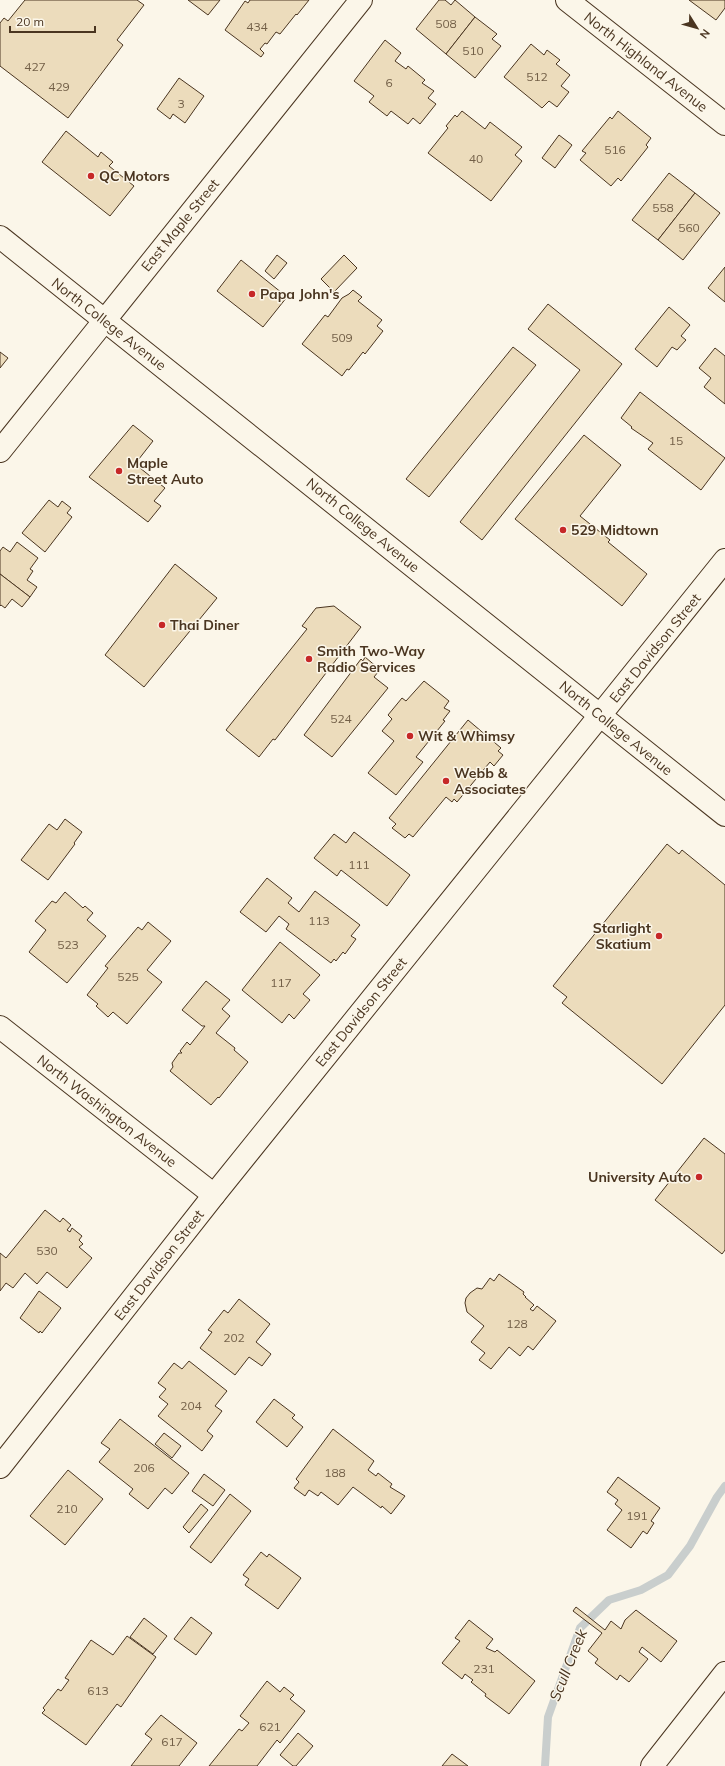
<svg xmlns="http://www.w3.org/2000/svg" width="725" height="1766" font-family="Mulish,sans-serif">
  <rect width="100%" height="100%" fill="#fbf6e9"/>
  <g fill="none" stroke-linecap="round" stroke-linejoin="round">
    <!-- stream -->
    <path stroke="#c9cecd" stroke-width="8" d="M 545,1766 L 548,1717 L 580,1628 L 609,1600 L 641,1590 L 668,1575 L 690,1546 L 717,1497 L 725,1486"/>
  </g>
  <!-- building -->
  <g fill="#ecdcbc" stroke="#4a3520">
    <path d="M 25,0 L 137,0 L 144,5 L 117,40 L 123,45 L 68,118 L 0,66 L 0,23 L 4,18 L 8,21 Z"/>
    <path d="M 188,0 L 220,0 L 208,15 Z"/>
    <path d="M 250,0 L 309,0 L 297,15 L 296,14 L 280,34 L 276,32 L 267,44 L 265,43 L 260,49 L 264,53 L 261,57 L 225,30 L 245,1 L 248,3 Z"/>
    <path d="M 439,0 L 445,0 L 451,5 L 455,0 L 475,17 L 446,54 L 416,29 Z"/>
    <path d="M 689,0 L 725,0 L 725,8 L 716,20 Z"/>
    <path d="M 475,17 L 497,34 L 492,39 L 501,46 L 475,78 L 446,54 Z"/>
    <path d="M 385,40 L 401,53 L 395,61 L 406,69 L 408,66 L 425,80 L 422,83 L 434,91 L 428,98 L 436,104 L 420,124 L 413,118 L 408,124 L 391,111 L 387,116 L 369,102 L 374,96 L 354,81 Z"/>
    <path d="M 531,44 L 544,55 L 547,50 L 560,60 L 556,64 L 570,75 L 561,86 L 569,92 L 557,107 L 549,101 L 542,108 L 504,77 Z"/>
    <path d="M 179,78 L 204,96 L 185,123 L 173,114 L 170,119 L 157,109 Z"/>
    <path d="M 462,111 L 485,129 L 490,122 L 522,147 L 515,155 L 522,161 L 491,201 L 428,153 L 448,128 L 446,126 L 455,115 L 457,117 Z"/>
    <path d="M 618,111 L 651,138 L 646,145 L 648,147 L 621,181 L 618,178 L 611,186 L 580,160 L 586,153 L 582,151 L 610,117 L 612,119 Z"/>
    <path d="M 66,131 L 98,157 L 101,152 L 113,162 L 109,166 L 134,186 L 110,216 L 42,162 Z"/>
    <path d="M 559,135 L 572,145 L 555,168 L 542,158 Z"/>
    <path d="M 669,173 L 695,193 L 658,240 L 632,220 Z"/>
    <path d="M 695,193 L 720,213 L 683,260 L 658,240 Z"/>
    <path d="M 277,255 L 287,263 L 274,279 L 265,271 Z"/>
    <path d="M 344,255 L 357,268 L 334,292 L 321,279 Z"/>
    <path d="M 241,260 L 287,297 L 263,327 L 217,291 Z"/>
    <path d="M 725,267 L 725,302 L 708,288 Z"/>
    <path d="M 353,290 L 362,297 L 358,301 L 382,320 L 377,326 L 383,331 L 365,354 L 363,352 L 349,370 L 347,369 L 342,376 L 302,344 L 325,315 L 328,317 L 342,298 L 349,294 Z"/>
    <path d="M 548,304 L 622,364 L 482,540 L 460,522 L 580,370 L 528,329 Z"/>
    <path d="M 669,307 L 690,325 L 681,336 L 686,340 L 677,350 L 672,347 L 657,367 L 635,349 Z"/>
    <path d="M 513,347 L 536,365 L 429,497 L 406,479 Z"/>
    <path d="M 715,348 L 725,356 L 725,404 L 704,387 L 711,378 L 699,368 Z"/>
    <path d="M 0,352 L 8,358 L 0,368 Z"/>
    <path d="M 640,392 L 725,458 L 701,490 L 648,449 L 653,443 L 631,428 L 632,427 L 621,418 Z"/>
    <path d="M 133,425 L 153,441 L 135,464 L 165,488 L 154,501 L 161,506 L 148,522 L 89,477 Z"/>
    <path d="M 584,435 L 621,465 L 580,516 L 610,540 L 608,542 L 647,574 L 622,606 L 515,519 Z"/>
    <path d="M 49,500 L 58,507 L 62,501 L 71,508 L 67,513 L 72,517 L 45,552 L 22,533 Z"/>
    <path d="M 17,542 L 38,558 L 30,569 L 33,571 L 27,580 L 37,587 L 30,597 L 0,574 L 0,551 L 3,547 L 10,552 Z"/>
    <path d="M 175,564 L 217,598 L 144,687 L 105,655 Z"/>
    <path d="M 0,574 L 30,597 L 22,607 L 12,599 L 5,608 L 1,605 L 0,606 Z"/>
    <path d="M 334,606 L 361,627 L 275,740 L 273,739 L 259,757 L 226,730 L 307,629 L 302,626 L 316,608 Z"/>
    <path d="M 365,657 L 378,668 L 376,670 L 378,672 L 374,677 L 388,688 L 332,757 L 304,735 L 361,659 L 363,661 Z"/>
    <path d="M 424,681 L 449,701 L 444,708 L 450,711 L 443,720 L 445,721 L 416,757 L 423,762 L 396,795 L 368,773 L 394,741 L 382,731 L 392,719 L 388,715 L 402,698 L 406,701 Z"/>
    <path d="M 468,720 L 501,748 L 498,751 L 503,755 L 494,766 L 490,762 L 457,802 L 454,799 L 452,802 L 446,797 L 413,837 L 409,834 L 405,838 L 392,828 L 396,824 L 389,818 Z"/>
    <path d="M 65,819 L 82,832 L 74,843 L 75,844 L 48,880 L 21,860 L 49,824 L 57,830 Z"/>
    <path d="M 354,832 L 410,875 L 387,906 L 341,870 L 337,876 L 314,858 L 334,834 L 346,843 Z"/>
    <path d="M 667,844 L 679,854 L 682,850 L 725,885 L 725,1005 L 662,1084 L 562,1003 L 567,997 L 553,986 Z"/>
    <path d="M 267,878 L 292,898 L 288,903 L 299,912 L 315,891 L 360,925 L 351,936 L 356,939 L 345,954 L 343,952 L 336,961 L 334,959 L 331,963 L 286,929 L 289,924 L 279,916 L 266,932 L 240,912 Z"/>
    <path d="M 65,892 L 83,908 L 85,906 L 93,913 L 87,920 L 106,936 L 67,983 L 29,952 L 46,930 L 35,921 L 52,901 L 56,903 Z"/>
    <path d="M 148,922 L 171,941 L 147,970 L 162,982 L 127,1024 L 113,1012 L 108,1017 L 96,1006 L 98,1004 L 87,995 L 108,968 L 105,966 L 138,927 L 142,930 Z"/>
    <path d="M 280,942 L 320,975 L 303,994 L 310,1000 L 294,1019 L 289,1014 L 282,1023 L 242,990 Z"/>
    <path d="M 206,981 L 230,1000 L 222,1009 L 230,1016 L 216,1033 L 235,1048 L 234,1050 L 248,1062 L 219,1098 L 218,1097 L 211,1105 L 170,1071 L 173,1067 L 172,1063 L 179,1053 L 182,1053 L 180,1051 L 187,1042 L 190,1045 L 205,1026 L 202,1026 L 182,1010 Z"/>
    <path d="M 704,1138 L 725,1154 L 725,1250 L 722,1254 L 655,1200 Z"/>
    <path d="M 45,1210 L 60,1222 L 63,1218 L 71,1225 L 67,1230 L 70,1232 L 72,1228 L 82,1236 L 79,1240 L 83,1244 L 79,1247 L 92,1258 L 67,1288 L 47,1272 L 37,1284 L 25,1273 L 13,1288 L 6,1283 L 0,1291 L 0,1253 L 6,1258 Z"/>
    <path d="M 499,1274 L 524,1292 L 523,1294 L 526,1297 L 525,1297 L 534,1305 L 530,1309 L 533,1311 L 537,1306 L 556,1321 L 533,1350 L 528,1346 L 520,1356 L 509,1347 L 491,1369 L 479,1360 L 485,1353 L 471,1342 L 484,1326 L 467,1312 L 465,1303 L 466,1298 L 470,1293 L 477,1288 L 482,1289 L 490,1278 L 494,1281 Z"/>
    <path d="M 39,1291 L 61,1308 L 42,1333 L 40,1331 L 39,1333 L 20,1318 Z"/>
    <path d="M 239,1299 L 270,1324 L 256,1342 L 271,1354 L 262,1366 L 249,1357 L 235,1375 L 200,1348 L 212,1332 L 208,1330 L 224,1310 L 228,1313 Z"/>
    <path d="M 189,1361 L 227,1391 L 215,1406 L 222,1411 L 207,1431 L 213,1436 L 202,1451 L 158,1416 L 168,1404 L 159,1397 L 166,1389 L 158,1383 L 174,1363 L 182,1369 Z"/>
    <path d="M 274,1399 L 295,1415 L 292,1418 L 303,1427 L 287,1447 L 256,1422 Z"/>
    <path d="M 120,1419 L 189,1473 L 172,1494 L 165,1488 L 148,1509 L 129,1494 L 133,1489 L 99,1462 L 110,1449 L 101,1443 Z"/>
    <path d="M 333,1429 L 374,1461 L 368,1470 L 376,1476 L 378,1473 L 392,1484 L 390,1487 L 405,1496 L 391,1514 L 382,1506 L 381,1508 L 353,1487 L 338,1505 L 321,1492 L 318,1496 L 309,1490 L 305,1496 L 294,1488 L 299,1482 L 296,1479 Z"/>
    <path d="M 164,1433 L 181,1446 L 172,1458 L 155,1444 Z"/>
    <path d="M 68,1470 L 103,1499 L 65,1545 L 30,1516 Z"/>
    <path d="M 204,1474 L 225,1490 L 213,1506 L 192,1491 Z"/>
    <path d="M 618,1477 L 660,1508 L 651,1521 L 654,1523 L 647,1534 L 643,1531 L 631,1548 L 607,1530 L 622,1510 L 615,1504 L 618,1500 L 607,1492 Z"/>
    <path d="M 230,1494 L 251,1511 L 211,1563 L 190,1547 Z"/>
    <path d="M 201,1504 L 208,1510 L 189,1533 L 183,1527 Z"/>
    <path d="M 261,1552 L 267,1557 L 269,1554 L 301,1578 L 278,1609 L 245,1585 L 249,1579 L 243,1575 Z"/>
    <path d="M 576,1607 L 605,1630 L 611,1621 L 621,1629 L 625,1620 L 636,1610 L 677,1641 L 661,1662 L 642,1647 L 639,1652 L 648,1659 L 629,1682 L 620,1675 L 617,1680 L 595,1663 L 598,1659 L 588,1651 L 602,1633 L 573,1611 Z"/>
    <path d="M 191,1617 L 212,1633 L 196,1655 L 174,1639 Z"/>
    <path d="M 144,1618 L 167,1636 L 153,1654 L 130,1637 Z"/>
    <path d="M 469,1620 L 493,1639 L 486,1648 L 495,1652 L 497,1650 L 535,1681 L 509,1714 L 485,1696 L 486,1694 L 471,1682 L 473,1680 L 465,1674 L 462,1679 L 442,1663 L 460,1641 L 455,1638 Z"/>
    <path d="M 127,1636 L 156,1657 L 121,1707 L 117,1704 L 86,1745 L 42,1713 L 45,1710 L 43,1708 L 58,1689 L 61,1691 L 69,1680 L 65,1678 L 91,1640 L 113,1655 Z"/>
    <path d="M 267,1681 L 280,1692 L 284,1687 L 294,1695 L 290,1699 L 305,1711 L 280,1743 L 277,1740 L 257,1766 L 209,1766 L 239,1729 L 242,1731 L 249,1723 L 240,1716 Z"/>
    <path d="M 161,1715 L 197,1743 L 179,1766 L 131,1766 L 152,1739 L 145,1734 Z"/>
    <path d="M 298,1733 L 313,1746 L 296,1766 L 293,1766 L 280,1755 Z"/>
    <path d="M 452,1754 L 468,1766 L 442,1766 Z"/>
  </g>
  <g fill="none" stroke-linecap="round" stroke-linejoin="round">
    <!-- minor casing -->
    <g stroke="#4a3520" stroke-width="24">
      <g id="minor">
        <path d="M 567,0 L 725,124"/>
        <path d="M 0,451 L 105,320"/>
        <path d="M 0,1027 L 214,1195"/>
        <path d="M 0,1467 L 214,1195 L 725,560"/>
        <path d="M 652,1766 L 725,1673"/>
      </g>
    </g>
    <!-- tertiary casing -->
    <g stroke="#4a3520" stroke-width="24">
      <path id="tertiary" d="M 105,320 L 361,0"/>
    </g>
    <!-- primary casing -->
    <g stroke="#4a3520" stroke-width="24">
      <path id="primary" d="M 0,237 L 725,815"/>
    </g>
    <!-- minor -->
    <use href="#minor" stroke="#fbf6e9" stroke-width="22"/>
    <!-- tertiary -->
    <use href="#tertiary" stroke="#fbf6e9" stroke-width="22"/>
    <!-- primary -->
    <use href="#primary" stroke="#fbf6e9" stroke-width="22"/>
  </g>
  <!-- markers -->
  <g fill="#c62828" stroke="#fbf6e9" stroke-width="1.5">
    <circle cx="91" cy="176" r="4"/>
    <circle cx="252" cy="294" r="4"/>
    <circle cx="119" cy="471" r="4"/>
    <circle cx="563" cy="530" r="4"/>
    <circle cx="162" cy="625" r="4"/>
    <circle cx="309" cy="659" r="4"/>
    <circle cx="410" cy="736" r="4"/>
    <circle cx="446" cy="781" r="4"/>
    <circle cx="659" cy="936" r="4"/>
    <circle cx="699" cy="1177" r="4"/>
  </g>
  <g text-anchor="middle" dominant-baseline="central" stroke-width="3" stroke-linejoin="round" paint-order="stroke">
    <!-- number labels -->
    <g font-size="12" fill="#725f47">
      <text x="446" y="23">508</text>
      <text x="257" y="26">434</text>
      <text x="473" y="50">510</text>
      <text x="35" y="66">427</text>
      <text x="537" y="76">512</text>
      <text x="389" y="82">6</text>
      <text x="59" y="86">429</text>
      <text x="181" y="103">3</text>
      <text x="615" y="149">516</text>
      <text x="476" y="158">40</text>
      <text x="663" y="207">558</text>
      <text x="689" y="227">560</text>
      <text x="342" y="337">509</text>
      <text x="676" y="440">15</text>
      <text x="341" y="718">524</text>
      <text x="359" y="864">111</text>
      <text x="319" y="920">113</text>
      <text x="68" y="944">523</text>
      <text x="128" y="976">525</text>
      <text x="281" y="982">117</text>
      <text x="47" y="1250">530</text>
      <text x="517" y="1323">128</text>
      <text x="234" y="1337">202</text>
      <text x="191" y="1405">204</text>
      <text x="144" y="1467">206</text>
      <text x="335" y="1472">188</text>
      <text x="67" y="1508">210</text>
      <text x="637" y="1515">191</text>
      <text x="484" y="1668">231</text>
      <text x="98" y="1690">613</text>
      <text x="270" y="1726">621</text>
      <text x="172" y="1741">617</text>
    </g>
    <!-- street labels -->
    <g font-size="14" fill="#4a3520" stroke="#fbf6e9">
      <text transform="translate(646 62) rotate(38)">North Highland Avenue</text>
      <text transform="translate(180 225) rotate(-51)">East Maple Street</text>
      <text transform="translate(109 324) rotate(38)">North College Avenue</text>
      <text transform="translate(363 525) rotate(39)">North College Avenue</text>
      <text transform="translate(655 648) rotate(-51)">East Davidson Street</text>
      <text transform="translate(616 728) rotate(39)">North College Avenue</text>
      <text transform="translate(361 1012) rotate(-51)">East Davidson Street</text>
      <text transform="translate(107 1111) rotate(38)">North Washington Avenue</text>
      <text transform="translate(159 1265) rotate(-52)">East Davidson Street</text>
    </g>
    <!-- poi labels -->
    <g font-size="14" font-weight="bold" fill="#4a3520" stroke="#fbf6e9" text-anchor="start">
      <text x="99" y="176">QC Motors</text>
      <text x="260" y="294">Papa John's</text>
      <text x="127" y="463">Maple<tspan x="127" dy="16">Street Auto</tspan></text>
      <text x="571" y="530">529 Midtown</text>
      <text x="170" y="625">Thai Diner</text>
      <text x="317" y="651">Smith Two-Way<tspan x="317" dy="16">Radio Services</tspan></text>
      <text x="418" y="736">Wit &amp; Whimsy</text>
      <text x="454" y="773">Webb &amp;<tspan x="454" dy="16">Associates</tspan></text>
      <text x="651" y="928" text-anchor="end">Starlight<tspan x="651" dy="16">Skatium</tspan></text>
      <text x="691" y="1177" text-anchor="end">University Auto</text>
    </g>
    <!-- water labels -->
    <g font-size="15" font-style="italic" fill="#4a3520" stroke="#fbf6e9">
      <text transform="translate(568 1665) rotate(-68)">Scull Creek</text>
    </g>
  </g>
  <!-- north arrow -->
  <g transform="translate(697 28) rotate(127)" stroke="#fbf6e9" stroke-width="3" paint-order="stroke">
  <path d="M0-3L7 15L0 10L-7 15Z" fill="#4a3520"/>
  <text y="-6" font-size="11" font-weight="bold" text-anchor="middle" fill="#4a3520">N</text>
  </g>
  <!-- scale -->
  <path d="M10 26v6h85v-6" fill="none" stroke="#4a3520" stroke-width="2"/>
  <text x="16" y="26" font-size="12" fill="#4a3520" stroke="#fbf6e9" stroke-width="3" paint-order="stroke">20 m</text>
</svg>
